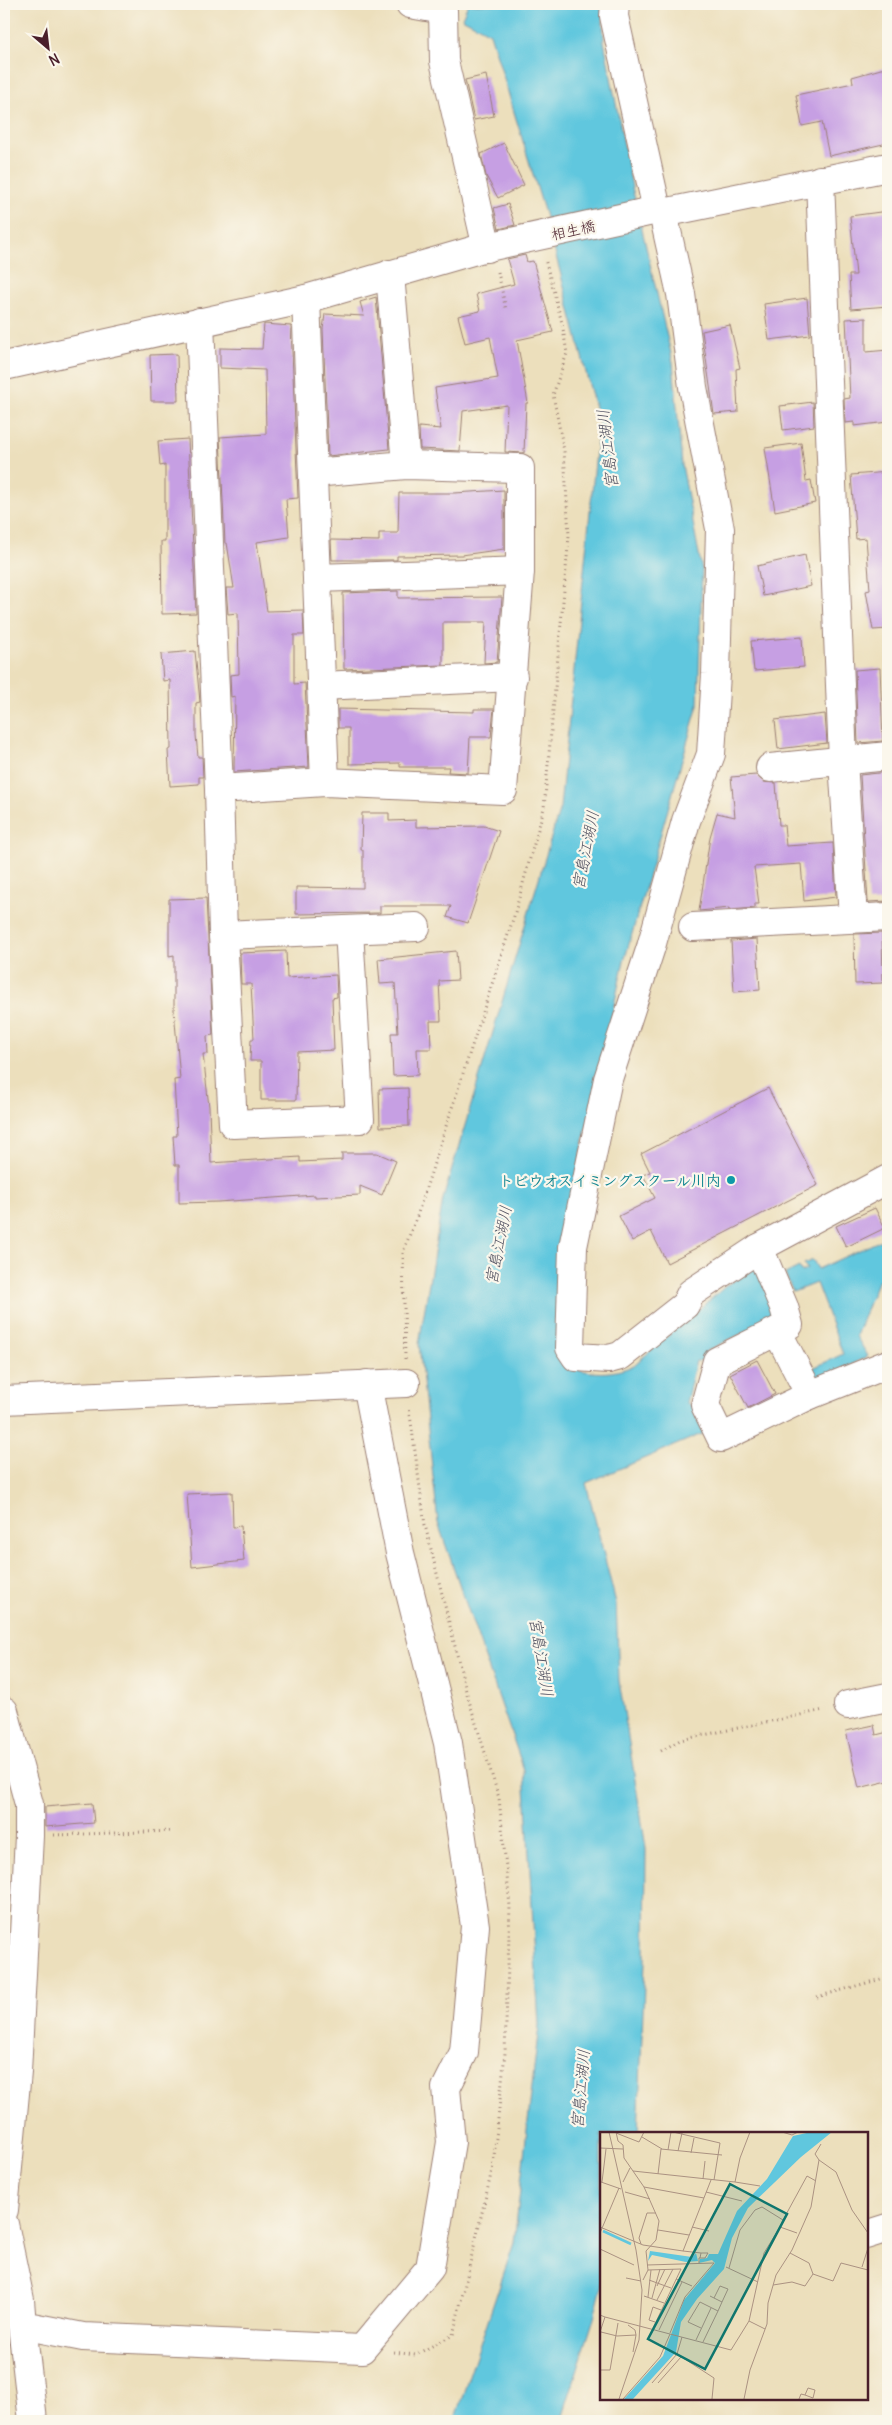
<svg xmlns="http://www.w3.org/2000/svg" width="892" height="2425" font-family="Delius,'Klee One',sans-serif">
  <rect width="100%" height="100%" fill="#fbf7ec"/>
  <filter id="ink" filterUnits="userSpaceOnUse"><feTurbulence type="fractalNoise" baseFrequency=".02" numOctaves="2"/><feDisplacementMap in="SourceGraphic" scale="10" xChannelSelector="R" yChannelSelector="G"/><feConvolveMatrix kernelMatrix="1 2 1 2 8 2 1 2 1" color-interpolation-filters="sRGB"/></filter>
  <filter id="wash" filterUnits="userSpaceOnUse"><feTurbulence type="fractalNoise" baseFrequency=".0096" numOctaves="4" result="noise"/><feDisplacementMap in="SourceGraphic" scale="20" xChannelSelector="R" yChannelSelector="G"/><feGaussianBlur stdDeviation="1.12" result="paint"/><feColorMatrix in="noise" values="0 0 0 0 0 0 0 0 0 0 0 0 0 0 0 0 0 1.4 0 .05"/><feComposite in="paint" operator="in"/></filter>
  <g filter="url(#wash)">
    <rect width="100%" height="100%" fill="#ecdfbc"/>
    <!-- water -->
    <g fill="#60c7de" stroke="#557384">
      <path d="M 468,4 L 602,4 L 604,41 L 632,187 L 673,362 L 682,465 L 702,570 L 698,705 L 623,965 L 561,1244 L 560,1358 C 576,1376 614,1376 634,1365 L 727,1285 L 759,1265 L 774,1318 L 706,1351 L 705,1361 L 696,1361 L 686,1403 L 695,1407 L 694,1413 L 704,1433 L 586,1483 L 616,1603 L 619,1681 L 646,1848 L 645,1961 L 638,2134 L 601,2134 L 601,2289 L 593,2321 L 561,2421 L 454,2421 L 514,2243 L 539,2025 L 524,1770 L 438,1523 L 419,1344 L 443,1199 L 560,808 L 599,423 L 546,217 L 490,33 L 462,18 Z"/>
      <path d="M 888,1237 L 888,1278 L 877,1282 L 856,1336 L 868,1356 L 819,1382 L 813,1368 L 843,1354 L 816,1283 L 793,1292 L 785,1274 L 799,1267 L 802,1272 L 807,1269 L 804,1264 L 813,1260 L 818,1269 Z"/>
    </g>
    <g id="blocks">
      <!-- building -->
      <g fill="#c69fe3">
        <path d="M 888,67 L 888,143 L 829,156 L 822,122 L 802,126 L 796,95 L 853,83 L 852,77 Z"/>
        <path d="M 486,75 L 494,116 L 474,120 L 465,80 Z"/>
        <path d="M 504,143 L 524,185 L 498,198 L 486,176 L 481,154 Z"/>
        <path d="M 508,204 L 515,225 L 499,229 L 494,208 Z"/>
        <path d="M 888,211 L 888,306 L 851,309 L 849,275 L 856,275 L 850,216 Z"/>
        <path d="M 525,255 L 527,262 L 533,261 L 553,332 L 517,340 L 528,403 L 526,403 L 524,453 L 505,452 L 507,405 L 463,411 L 460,451 L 420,449 L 419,427 L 441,429 L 435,388 L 498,378 L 490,337 L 465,343 L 458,316 L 480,311 L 476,294 L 514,284 L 507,259 Z"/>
        <path d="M 376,297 L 389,449 L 328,456 L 323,329 L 325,314 L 364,316 L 360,302 Z"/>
        <path d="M 807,298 L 810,335 L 769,340 L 764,304 Z"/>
        <path d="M 866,318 L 866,352 L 888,350 L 888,422 L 854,426 L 854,422 L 845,423 L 844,399 L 850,398 L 846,319 Z"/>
        <path d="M 264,324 L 291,326 L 298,498 L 286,499 L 289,537 L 257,542 L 267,611 L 303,610 L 304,635 L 294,635 L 294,684 L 305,683 L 309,767 L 234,772 L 235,696 L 231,697 L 230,675 L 239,674 L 238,613 L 228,614 L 226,588 L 234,588 L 227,543 L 225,543 L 220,437 L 266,434 L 265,370 L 220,368 L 220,348 L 262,349 Z"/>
        <path d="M 730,325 L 740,368 L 736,369 L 738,412 L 714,414 L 702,331 Z"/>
        <path d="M 177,354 L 178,401 L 151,401 L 150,355 Z"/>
        <path d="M 813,402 L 814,426 L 783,430 L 780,406 Z"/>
        <path d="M 188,439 L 196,613 L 162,614 L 161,541 L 165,541 L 165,465 L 160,466 L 158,441 Z"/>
        <path d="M 801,443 L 806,481 L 811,480 L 815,503 L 775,511 L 765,448 Z"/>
        <path d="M 888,472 L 888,629 L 873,630 L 866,591 L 870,590 L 866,538 L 856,539 L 851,475 Z"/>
        <path d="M 504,490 L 504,549 L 462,555 L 397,556 L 397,560 L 332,560 L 331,540 L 379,541 L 379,533 L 398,533 L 399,493 L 454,493 Z"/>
        <path d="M 805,555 L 811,586 L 763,596 L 757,566 Z"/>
        <path d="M 398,591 L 398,598 L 502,597 L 497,662 L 484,663 L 486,622 L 443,622 L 443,665 L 344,669 L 343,593 Z"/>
        <path d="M 802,637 L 804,667 L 754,671 L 751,641 Z"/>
        <path d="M 195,651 L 200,702 L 196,703 L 196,735 L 198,757 L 202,757 L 203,777 L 199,777 L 199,784 L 170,786 L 168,750 L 171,749 L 170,680 L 163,681 L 161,654 Z"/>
        <path d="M 880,668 L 883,741 L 858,743 L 855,670 Z"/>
        <path d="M 338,709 L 474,712 L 474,709 L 494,709 L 491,737 L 470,737 L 468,773 L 448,772 L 449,767 L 400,767 L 400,763 L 349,764 L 349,728 L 338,728 Z"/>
        <path d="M 825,714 L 827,743 L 778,749 L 775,720 Z"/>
        <path d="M 888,772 L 888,901 L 868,902 L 860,775 Z"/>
        <path d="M 756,775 L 764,782 L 776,783 L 779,825 L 784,825 L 786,846 L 833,843 L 836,897 L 804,901 L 801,864 L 754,867 L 759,904 L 755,904 L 755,908 L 729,910 L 729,908 L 699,911 L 710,837 L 717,813 L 735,817 L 731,777 Z"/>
        <path d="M 362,813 L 389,813 L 389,821 L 416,820 L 416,827 L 484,826 L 499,831 L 468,923 L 447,917 L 451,906 L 380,906 L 380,913 L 296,914 L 296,887 L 363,888 L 363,850 L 361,850 Z"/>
        <path d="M 206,898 L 213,1035 L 207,1036 L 208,1054 L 203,1054 L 209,1107 L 211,1163 L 300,1157 L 300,1162 L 342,1160 L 342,1153 L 377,1153 L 396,1161 L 382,1195 L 360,1186 L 360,1195 L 315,1197 L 315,1195 L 218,1202 L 179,1203 L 179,1165 L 175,1165 L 173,1136 L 177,1136 L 174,1080 L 180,1079 L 174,1010 L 174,955 L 169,956 L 169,899 Z"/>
        <path d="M 882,933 L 883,983 L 855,984 L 854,934 Z"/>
        <path d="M 757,939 L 760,990 L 734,992 L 731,941 Z"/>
        <path d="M 286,951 L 287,978 L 336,975 L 337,997 L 332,998 L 334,1050 L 297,1052 L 296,1100 L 261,1100 L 261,1061 L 250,1061 L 251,1039 L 254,1039 L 251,984 L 241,984 L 240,953 Z"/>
        <path d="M 456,951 L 458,980 L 439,981 L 441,1021 L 430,1021 L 431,1049 L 417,1049 L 418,1075 L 393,1076 L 391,1033 L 398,1033 L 395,983 L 380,984 L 378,959 Z"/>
        <path d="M 408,1088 L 409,1126 L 380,1127 L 379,1089 Z"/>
        <path d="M 768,1088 L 818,1185 L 667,1263 L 651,1231 L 632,1241 L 619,1216 L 655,1198 L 643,1175 L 650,1172 L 641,1154 Z"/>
        <path d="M 875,1208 L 885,1228 L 846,1247 L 836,1226 Z"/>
        <path d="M 757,1360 L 775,1394 L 748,1408 L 730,1374 Z"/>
        <path d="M 232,1492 L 233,1527 L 241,1526 L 244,1561 L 192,1567 L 187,1494 Z"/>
        <path d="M 874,1725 L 876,1735 L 888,1732 L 888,1781 L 859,1788 L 846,1731 Z"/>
        <path d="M 92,1803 L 94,1823 L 45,1827 L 45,1807 Z"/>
      </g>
    </g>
  </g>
  <g filter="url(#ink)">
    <use href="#blocks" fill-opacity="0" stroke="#9b7f74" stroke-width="1"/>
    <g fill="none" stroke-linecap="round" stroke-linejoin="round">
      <!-- minor casing -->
      <g stroke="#9b7f74" stroke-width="30">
        <g id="minor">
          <path d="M 410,4 L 443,10 L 444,61 L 487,248"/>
          <path d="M 615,4 L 614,16 L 657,210"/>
          <path d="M 820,180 L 843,761 L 853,918"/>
          <path d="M 663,213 L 681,294 L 693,387 L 720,529 L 716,674 L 711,754 L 686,821 L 651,947 L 608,1079 L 573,1247 L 570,1348 L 576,1357 L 609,1359 L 620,1356 L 685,1305 L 691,1293 L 759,1248 L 888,1179"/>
          <path d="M 390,274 L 406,465"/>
          <path d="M 306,299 L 325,782"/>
          <path d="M 200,322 L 219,789 L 325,782 L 503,790 L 520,571 L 520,468 L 406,465 L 313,473"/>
          <path d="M 4,366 L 306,299 L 479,249 L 657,210 L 663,213 L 888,167"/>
          <path d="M 317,578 L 520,571"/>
          <path d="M 321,686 L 513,677"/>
          <path d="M 770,768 L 888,756"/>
          <path d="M 219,789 L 223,935 L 416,927"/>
          <path d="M 693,927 L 888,917"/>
          <path d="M 223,935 L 233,1124 L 360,1119 L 349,930"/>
          <path d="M 759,1248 L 784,1307 L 789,1325 L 717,1361 L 705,1405 L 721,1438 L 810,1395 L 777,1331"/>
          <path d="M 810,1395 L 888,1364"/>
          <path d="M 4,1400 L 406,1383"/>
          <path d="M 848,1705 L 888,1697"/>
          <path d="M 4,1711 L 29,1804 L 29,1836 L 17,2072 L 4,2210"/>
          <path d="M 4,2224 L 20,2300 L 22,2325 L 83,2337 L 362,2349 L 430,2268 L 451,2142 L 446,2088 L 464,2052 L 475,1926 L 448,1743 L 400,1553 L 367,1384"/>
          <path d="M 866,2235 L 888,2228"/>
          <path d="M 22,2325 L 33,2421"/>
        </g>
      </g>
      <!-- path -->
      <g stroke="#9b7f74" stroke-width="3" stroke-dasharray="1 4" stroke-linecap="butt">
        <path d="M 498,272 L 506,310"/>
        <path d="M 405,1359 L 403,1252 L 417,1216 L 514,916 L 544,808 L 569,536 L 564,451 L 553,395 L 567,353 L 562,323 L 545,259"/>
        <path d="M 661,1751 L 680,1740 L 824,1710"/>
        <path d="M 54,1835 L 173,1831"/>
        <path d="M 817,1997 L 888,1977"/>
        <path d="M 394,2352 L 415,2355 L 453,2335 L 493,2166 L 505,2053 L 510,1906 L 499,1798 L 466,1691 L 425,1525 L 409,1407"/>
      </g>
      <!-- minor -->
      <use href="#minor" stroke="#fff" stroke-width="28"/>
    </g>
  </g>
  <!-- markers -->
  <circle fill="#0f9aa8" stroke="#fbf7ec" stroke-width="2" cx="731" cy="1180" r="5"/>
  <g text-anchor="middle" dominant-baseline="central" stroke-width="4.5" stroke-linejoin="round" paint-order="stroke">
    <!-- street labels -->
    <g font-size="15" fill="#4a1f2b" stroke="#fbf7ec">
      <text transform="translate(573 230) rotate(-12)">相生橋</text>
    </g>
    <!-- culture labels -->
    <g font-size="15" font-weight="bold" fill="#0d838f" stroke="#fbf7ec" text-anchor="end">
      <text x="721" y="1180">トビウオスイミングスクール川内</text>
    </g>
    <!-- water labels -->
    <g font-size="16" font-style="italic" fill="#515161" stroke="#fbf7ec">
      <text transform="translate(607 449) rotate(-97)">宮島江湖川</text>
      <text transform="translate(585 850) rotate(-79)">宮島江湖川</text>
      <text transform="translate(498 1245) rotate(-79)">宮島江湖川</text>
      <text transform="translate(542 1657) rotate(81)">宮島江湖川</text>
      <text transform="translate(580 2089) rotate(-85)">宮島江湖川</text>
    </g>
  </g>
  <!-- overview -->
  <g transform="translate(600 2132)">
    <rect width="268" height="268" fill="#ecdfbc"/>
    <path d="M 211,0 L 232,0 L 201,25 L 148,76 L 132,106 L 124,137 L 97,167 L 81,190 L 76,220 L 33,267 L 24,267 L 63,224 L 84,168 L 115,131 L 112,128 L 99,131 L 100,127 L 107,126 L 109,122 L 118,122 L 137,79 L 167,47 L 193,4 ZM 50,119 L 92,125 L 96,121 L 98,129 L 86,130 L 52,123 L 48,129 Z" fill="#60c7de"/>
    <path fill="none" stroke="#60c7de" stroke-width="2.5" d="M 3,99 L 31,112"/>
    <path fill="none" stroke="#ab9282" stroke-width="1" d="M 9,0 L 36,118 L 42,158 L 39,208 L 19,267M 16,0 L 18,9 L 23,13 L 24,26 L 44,55 L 59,89 L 56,108 L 46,119 L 48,138 L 43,148M 73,0 L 120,11 L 114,48M 182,0 L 192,3 L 198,0M 16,1 L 39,10 L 44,0M 42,5 L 62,17M 221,12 L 215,22 L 219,28 L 236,40 L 252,78 L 268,101M 0,16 L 23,17M 68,18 L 71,0M 78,19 L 82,1M 91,21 L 94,6M 33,39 L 135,50 L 140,26 L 150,0M 58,42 L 61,17 L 122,23M 103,47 L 105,29M 1,50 L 21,57M 2,50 L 6,17M 23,50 L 30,36M 135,50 L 160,54M 44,55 L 104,66M 25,60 L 50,67M 106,60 L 142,69M 183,88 L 207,44 L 216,49M 0,95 L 43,113 L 83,119 L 111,48M 92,95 L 109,99M 58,98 L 89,103M 0,101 L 19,56M 41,112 L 39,106 L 47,81 L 56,81M 0,117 L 34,133M 83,119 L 101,121M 190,121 L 209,131 L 213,142M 99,132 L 99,126 L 105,126 L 108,121 L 101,121 L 100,126M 47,133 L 114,131 L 85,165 L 70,201M 126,135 L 158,150M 262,135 L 268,116M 129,136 L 140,98 L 155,78 L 162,75 L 183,88 L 180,95 L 197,101M 48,138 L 81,137 L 53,196M 26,146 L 41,149M 76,147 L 92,154M 49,148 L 71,156M 173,153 L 192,150 L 205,154 L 213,142 L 233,149 L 241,131 L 268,138M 57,154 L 65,137M 44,164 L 64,171M 110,164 L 122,170 L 118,179M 48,165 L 51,138M 52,166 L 60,137M 114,166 L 120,154 L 128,157 L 122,170M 57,168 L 73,137M 0,183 L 5,185 L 0,200M 5,185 L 131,218 L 149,189 L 165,197M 149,189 L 164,121 L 180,95M 55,190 L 49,188 L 53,175 L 61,178M 101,196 L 88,190 L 100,170 L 118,179 L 103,210M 59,198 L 82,150M 1,200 L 17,204 L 36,203 L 35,198 L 28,193M 82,205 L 77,222 L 114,246 L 112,267M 96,208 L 111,176M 33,220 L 36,203M 0,238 L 10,238 L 18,191M 52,251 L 77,222M 58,251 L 81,225M 23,267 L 60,225 L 70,202M 144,267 L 150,238 L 167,192 L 168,171 L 176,143 L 192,118 L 211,75 L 219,28M 199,267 L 201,262 L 205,263 L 213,266 L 215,258 L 208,256 L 205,263"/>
    <path fill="#0f766e" fill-opacity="0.15" stroke="#0f766e" stroke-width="2.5" d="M 130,52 L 187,82 L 105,237 L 48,207 Z"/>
    <rect width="268" height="268" fill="none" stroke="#4a1f2b" stroke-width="2.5"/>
  </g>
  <!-- margin -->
  <rect width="892" height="2425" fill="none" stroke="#fbf7ec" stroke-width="20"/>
  <!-- north arrow -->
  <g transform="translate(48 48) rotate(152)" stroke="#fbf7ec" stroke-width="4" paint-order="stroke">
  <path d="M0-4L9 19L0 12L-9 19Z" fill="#4a1f2b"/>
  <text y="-8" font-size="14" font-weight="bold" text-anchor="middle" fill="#4a1f2b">N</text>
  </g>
</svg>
